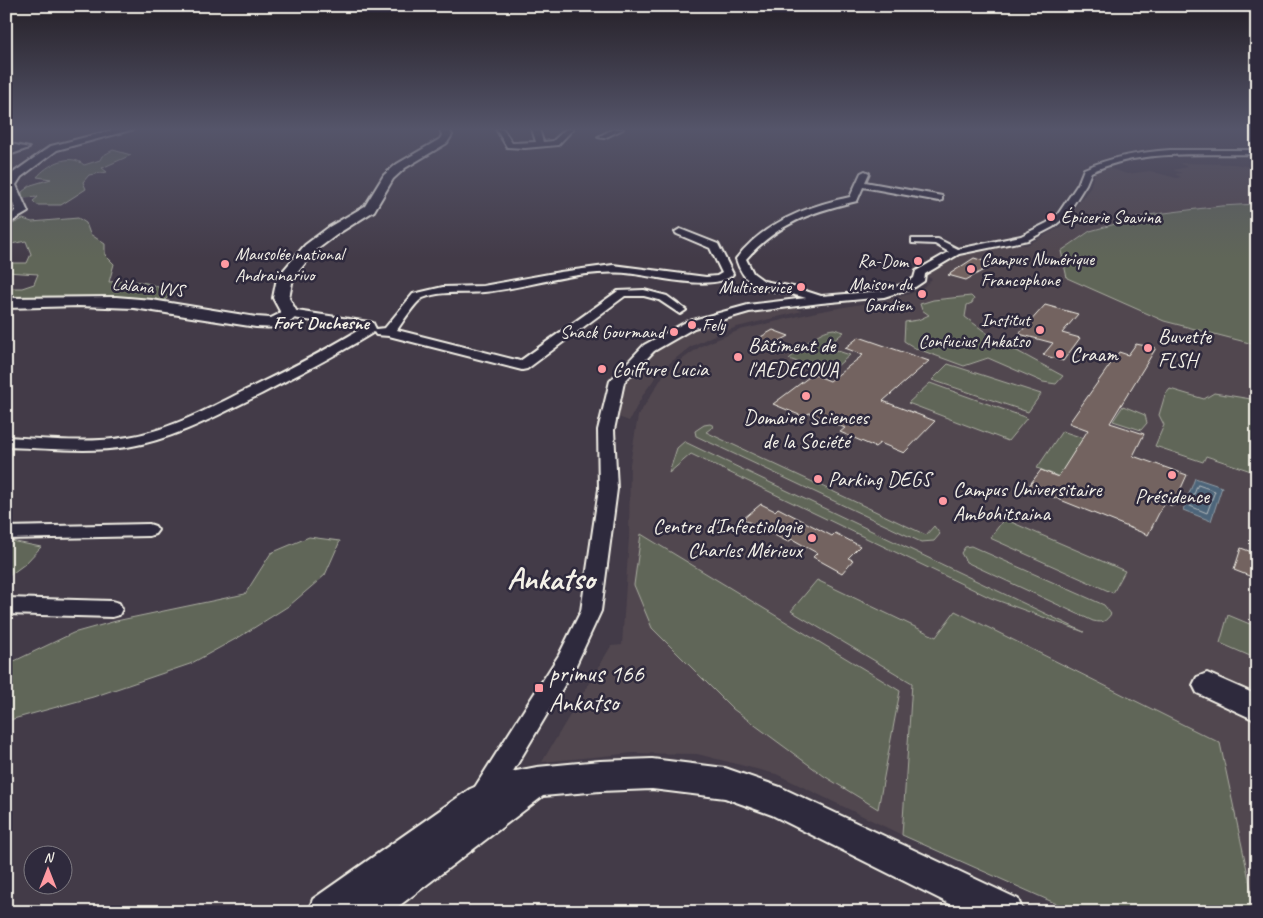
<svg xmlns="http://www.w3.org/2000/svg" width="1263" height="918" font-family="Caveat,sans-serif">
  <rect width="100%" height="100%" fill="#433b48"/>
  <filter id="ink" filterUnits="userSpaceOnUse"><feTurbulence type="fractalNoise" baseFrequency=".02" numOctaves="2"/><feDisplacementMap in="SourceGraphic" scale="10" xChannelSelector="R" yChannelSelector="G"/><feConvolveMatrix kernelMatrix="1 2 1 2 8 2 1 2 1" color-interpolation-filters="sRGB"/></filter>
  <g filter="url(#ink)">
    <!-- built -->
    <g fill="#51474f">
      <path d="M 1179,163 L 1234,164 L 1251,167 L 1257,167 L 1257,912 L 1075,912 L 902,835 L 776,774 L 697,754 L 633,753 L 542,762 L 611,646 L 622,645 L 629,538 L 630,464 L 638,416 L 666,371 L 701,346 L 740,330 L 816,312 L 896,298 L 919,291 L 932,279 L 924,275 L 968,252 L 1001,244 L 1027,245 L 1060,227 L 1090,188 L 1095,171 L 1104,166 L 1127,174 L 1150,171 L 1176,178 L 1181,177 L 1175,174 L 1182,173 L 1173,170 L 1188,167 Z"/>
      <path d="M 788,306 L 802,311 L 737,327 L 710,337 L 690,347 L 661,370 L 644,393 L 629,421 L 613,415 L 622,394 L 618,392 L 623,381 L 639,363 L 661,346 L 687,332 L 726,318 Z"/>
    </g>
    <!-- green -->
    <g fill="#606659" stroke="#aaaca0">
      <path d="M 113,150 L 131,155 L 102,168 L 107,172 L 89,175 L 83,182 L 86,189 L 61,205 L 37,205 L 33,201 L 38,197 L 22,198 L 22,192 L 31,185 L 51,179 L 37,177 C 47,165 70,152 84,165 L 100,160 L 102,156 Z"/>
      <path d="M 1257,204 L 1257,345 L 1164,321 L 1067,278 L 1061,251 L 1090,231 L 1148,215 L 1221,206 Z"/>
      <path d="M 78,218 L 86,223 L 90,234 L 105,244 L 105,255 L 114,264 L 109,282 C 134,280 149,280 171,294 L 162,303 L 6,301 L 6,288 L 22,288 L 34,284 L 38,274 L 6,272 L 6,263 L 27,263 L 31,254 L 26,241 L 6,245 L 6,227 L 23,219 L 32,222 Z"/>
      <path d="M 971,296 L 974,299 L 972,303 L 967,305 L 965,317 L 995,339 L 1063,376 L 1056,384 L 1043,382 L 988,358 L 964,366 L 915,348 L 904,341 L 905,322 L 918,320 L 929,315 L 922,310 L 920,304 L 933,300 Z"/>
      <path d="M 834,329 L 844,332 L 826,347 L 850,355 L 829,373 L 789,359 C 801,349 817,330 834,329 Z"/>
      <path d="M 948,364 L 1041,394 L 1028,412 L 932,380 Z"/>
      <path d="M 930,383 L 1027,418 L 1008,441 L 908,403 Z"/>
      <path d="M 1170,389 L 1204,399 L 1214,393 L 1257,400 L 1257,473 L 1206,456 L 1203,462 L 1155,446 L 1164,425 L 1159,415 L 1165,395 Z"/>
      <path d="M 1123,406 L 1145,415 L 1147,423 L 1141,430 L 1113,421 Z"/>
      <path d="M 710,424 L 714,426 L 706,432 L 926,535 L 934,526 L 940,534 L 934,541 L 921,542 L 696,436 L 695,431 L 704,425 Z"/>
      <path d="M 1062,431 L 1101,444 L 1154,514 L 1037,468 Z"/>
      <path d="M 685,441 L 685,442 L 1084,632 L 991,598 L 691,454 L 669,473 L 677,448 Z"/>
      <path d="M 1004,519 L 1125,571 L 1113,593 L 990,538 Z"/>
      <path d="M 641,534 L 900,691 L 878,809 L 824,776 L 733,709 L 652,628 L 634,585 Z"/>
      <path d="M 309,537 L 340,541 L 325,575 L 290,605 L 241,636 L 190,664 L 93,697 L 6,721 L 6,665 L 73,633 L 116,621 L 245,594 L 271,553 Z"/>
      <path d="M 6,540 L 41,547 L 25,564 L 6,578 Z"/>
      <path d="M 971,546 L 1104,605 L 1111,614 C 1105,622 1103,623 1093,621 L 966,562 L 961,553 L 965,547 Z"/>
      <path d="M 817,580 L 936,637 L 955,611 L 1220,743 L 1256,912 L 1075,912 L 902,835 L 912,683 L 791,611 Z"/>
      <path d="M 1228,615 L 1257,627 L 1257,659 L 1220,643 Z"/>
    </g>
    <!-- water -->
    <path fill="#4e657a" stroke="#909da6" d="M 1195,478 L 1222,487 L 1211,521 L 1183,510 Z"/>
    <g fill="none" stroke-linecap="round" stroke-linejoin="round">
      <!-- shore -->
      <path stroke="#b2b9bc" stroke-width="1" d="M 1198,485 L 1215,491 L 1207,513 L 1190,506 Z"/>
    </g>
    <!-- building -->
    <g fill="#736360" stroke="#f4f1e8">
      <path d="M 974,258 L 994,264 L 966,280 L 948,275 Z"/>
      <path d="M 1045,305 L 1078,314 L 1062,333 L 1080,338 L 1063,361 L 1043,355 L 1053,343 L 1019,334 Z"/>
      <path d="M 773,330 L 789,336 L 772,345 L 757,339 Z"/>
      <path d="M 859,337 L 929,361 L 883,401 L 935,421 L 904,453 L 880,443 L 875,447 L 840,432 L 845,428 L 809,413 L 804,417 L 773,404 L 813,374 L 830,381 L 863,355 L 845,348 Z"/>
      <path d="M 1136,344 L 1156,348 L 1110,423 L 1144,434 L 1133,456 L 1187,475 L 1173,506 L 1164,503 L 1148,535 L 1028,487 L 1041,470 L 1058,477 L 1088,430 L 1069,423 L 1119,352 L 1128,355 Z"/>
      <path d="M 761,504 L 775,511 L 778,508 L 832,536 L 835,533 L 860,546 L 848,558 L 853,560 L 842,573 L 813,557 L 817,553 L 792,539 L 788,542 L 743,519 Z"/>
      <path d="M 1241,548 L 1257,554 L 1257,579 L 1234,570 Z"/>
    </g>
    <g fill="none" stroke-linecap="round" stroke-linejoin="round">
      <!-- minor casing -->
      <g stroke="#f4f1e8" stroke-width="4">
        <g id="minor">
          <path d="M 496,129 L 503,129 L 512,143 L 536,142 L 532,129 L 539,129 L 543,142 L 553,141 L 566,129 L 573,129 L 558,145 L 525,148 L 507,147 Z"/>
          <path d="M 613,129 L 623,129 L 604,138 L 598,137 Z"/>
          <path d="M 6,143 L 29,148 L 6,156 L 6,151 L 15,149 L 6,147 Z"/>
          <path d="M 1170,150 L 1257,150 L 1257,154 C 1201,156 1143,148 1091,172 L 1086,184 L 1066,216 L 1053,227 L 1028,240 L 959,254 L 925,274 L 924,281 L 915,287 L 884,297 L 821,303 L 749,312 L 694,328 L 654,351 L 624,382 L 614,430 L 617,489 L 601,611 L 575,667 L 493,805 L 484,808 L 475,805 L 471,796 L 475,787 L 559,655 L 581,611 L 599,489 L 598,430 L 610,381 L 644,345 L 686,322 L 748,305 L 806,298 C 776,288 747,296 736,259 C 763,223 807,206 850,197 L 861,173 L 865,171 L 869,173 L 865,182 L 942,196 L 942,200 L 939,201 L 863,187 L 857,201 C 811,212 778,223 746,259 L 753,273 L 764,281 L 793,287 L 821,296 L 883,291 L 907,283 L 914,278 L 916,271 L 949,252 L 935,244 L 912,243 L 912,239 L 938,239 L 958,249 L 1021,236 L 1047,223 L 1058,214 L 1078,184 L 1084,169 C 1112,157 1139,152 1170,150 Z"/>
          <path d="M 680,229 L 718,244 L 733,274 C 718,292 657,277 634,274 C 583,267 534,287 484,292 C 464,294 442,290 423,298 C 416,301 402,323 397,330 L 520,361 L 618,291 L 644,290 L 667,296 L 686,310 L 680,314 L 659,300 L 644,296 L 625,296 L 527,369 L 522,370 L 389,336 L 376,335 L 374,332 C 337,355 299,374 261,394 C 218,415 175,439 127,447 C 88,453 46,448 6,447 L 6,437 C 46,439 88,444 128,437 C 171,430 209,408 248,389 C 287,370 325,351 362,328 L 286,317 L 284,314 L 286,311 L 290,310 L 369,322 L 373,323 L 376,329 L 385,328 L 413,294 L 443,287 L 483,286 L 560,272 L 613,265 L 706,277 L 717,276 L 722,273 L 710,248 L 677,234 L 675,232 Z"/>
          <path d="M 149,524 L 155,526 L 158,530 L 155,534 L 149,536 L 6,539 L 6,527 Z"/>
          <path d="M 6,598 L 112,601 L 119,603 L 122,609 L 119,615 L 112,617 L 6,614 Z"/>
        </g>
      </g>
      <!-- tertiary casing -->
      <g stroke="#f4f1e8" stroke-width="4">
        <g id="tertiary">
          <path d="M 117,129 L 134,129 L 57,150 L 21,177 L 16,185 L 28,212 L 6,225 L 6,217 L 16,211 L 6,186 L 13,173 L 51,146 Z"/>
          <path d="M 1207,673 L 1257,695 L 1257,721 L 1197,693 L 1193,685 L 1197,677 Z"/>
          <path d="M 652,759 L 725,768 L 780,787 L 1018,899 L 1023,912 L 966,912 L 772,815 L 725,798 L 652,789 L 600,791 L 543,796 L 391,912 L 308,912 L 313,899 L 470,789 L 500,776 L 511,772 L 537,767 L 600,761 Z"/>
        </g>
      </g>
      <!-- secondary casing -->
      <g stroke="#f4f1e8" stroke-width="4">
        <path id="secondary" d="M 440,129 L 449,129 L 452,135 L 447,143 L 405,168 L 393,179 L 374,211 L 339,233 L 315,251 L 293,278 L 289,298 L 298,314 C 288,329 272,328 256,327 L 134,308 L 79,306 L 6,308 L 6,298 L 116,297 L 152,300 L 256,317 L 271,318 L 281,313 L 273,298 L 277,278 L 305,245 L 329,227 L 365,206 L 384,175 L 397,164 L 440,139 L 442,135 Z"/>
      </g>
      <!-- minor -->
      <use href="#minor" fill="#2f2a3d" fill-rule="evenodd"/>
      <!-- tertiary -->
      <use href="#tertiary" fill="#2f2a3d" fill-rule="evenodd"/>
      <!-- secondary -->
      <use href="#secondary" fill="#2f2a3d" fill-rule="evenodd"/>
    </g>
  </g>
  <!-- sky -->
  <linearGradient id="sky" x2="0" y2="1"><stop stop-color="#252028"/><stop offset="0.5" stop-color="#55556a"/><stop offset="1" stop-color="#55556a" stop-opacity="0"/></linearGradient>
  <rect width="1263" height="258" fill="url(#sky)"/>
  <!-- markers -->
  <g fill="#ff9aa2" stroke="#2f2a3d" stroke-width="2">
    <circle cx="1051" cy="217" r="5"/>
    <circle cx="918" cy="261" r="5"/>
    <circle cx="225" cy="264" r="5"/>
    <circle cx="971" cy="269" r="5"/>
    <circle cx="801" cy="287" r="5"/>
    <circle cx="922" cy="294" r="5"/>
    <circle cx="692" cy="325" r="5"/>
    <circle cx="1040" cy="330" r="5"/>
    <circle cx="674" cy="332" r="5"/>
    <circle cx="1148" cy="348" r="5"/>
    <circle cx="1060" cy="354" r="5"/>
    <circle cx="738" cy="357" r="5"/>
    <circle cx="602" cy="369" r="5"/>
    <circle cx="806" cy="396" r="5"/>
    <circle cx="1172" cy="475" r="5"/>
    <circle cx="818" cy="479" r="5"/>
    <circle cx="943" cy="501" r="5"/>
    <circle cx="812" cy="538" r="5"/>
    <rect x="534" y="683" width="10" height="10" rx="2.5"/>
  </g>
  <g text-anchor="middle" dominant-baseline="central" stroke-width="5" stroke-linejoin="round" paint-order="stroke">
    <!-- far-poi labels -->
    <g font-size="18" fill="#f4f1e8" stroke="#2f2a3d" text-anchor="end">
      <text x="1061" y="217" text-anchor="start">Épicerie Soavina</text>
      <text x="235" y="254" text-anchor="start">Mausolée national<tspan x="235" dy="21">Andrainarivo</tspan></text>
      <text x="981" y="259" text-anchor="start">Campus Numérique<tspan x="981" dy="21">Francophone</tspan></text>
      <text x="908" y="261">Ra-Dom</text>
      <text x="912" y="284">Maison du<tspan x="912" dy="21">Gardien</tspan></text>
      <text x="791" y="287">Multiservice</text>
      <text x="1030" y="320">Institut<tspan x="1030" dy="21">Confucius Ankatso</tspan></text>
      <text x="702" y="325" text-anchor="start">Fely</text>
      <text x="664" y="332">Snack Gourmand</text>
    </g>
    <!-- far-street labels -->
    <g font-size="18" fill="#f4f1e8" stroke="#2f2a3d">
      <text transform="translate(148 287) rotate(6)">Làlana VVS</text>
    </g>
    <!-- far-neighbourhood labels -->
    <g font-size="19" font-weight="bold" fill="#f4f1e8" stroke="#2f2a3d">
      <text x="321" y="323">Fort Duchesne</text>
    </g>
    <!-- poi labels -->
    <g font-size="21" fill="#f4f1e8" stroke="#2f2a3d" text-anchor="start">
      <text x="1158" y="336">Buvette<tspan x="1158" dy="24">FLSH</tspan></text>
      <text x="748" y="345">Bâtiment de<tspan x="748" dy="24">l'AEDECOUA</tspan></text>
      <text x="1070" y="354">Craam</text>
      <text x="612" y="369">Coiffure Lucia</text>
      <text x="806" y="417" text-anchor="middle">Domaine Sciences<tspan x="806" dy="24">de la Société</tspan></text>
      <text x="828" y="479">Parking DEGS</text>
      <text x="953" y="489">Campus Universitaire<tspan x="953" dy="24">Ambohitsaina</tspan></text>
      <text x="1172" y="496" text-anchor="middle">Présidence</text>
      <text x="802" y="526" text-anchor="end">Centre d'Infectiologie<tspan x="802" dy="24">Charles Mérieux</tspan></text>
    </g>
    <!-- near-poi labels -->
    <g font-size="25" fill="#f4f1e8" stroke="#2f2a3d" text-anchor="start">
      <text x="549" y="674">primus 166<tspan x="549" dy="29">Ankatso</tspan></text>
    </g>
    <!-- near-district labels -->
    <g font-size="31" font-weight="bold" fill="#f4f1e8" stroke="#2f2a3d">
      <text x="551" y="578">Ankatso</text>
    </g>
  </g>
  <!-- margin -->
  <rect width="1263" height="918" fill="none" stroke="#2f2a3d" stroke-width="25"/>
  <rect x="12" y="12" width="1238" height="893" fill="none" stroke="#f4f1e8" stroke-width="2" filter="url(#ink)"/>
  <!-- north arrow -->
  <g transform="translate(48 870)"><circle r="24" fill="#2f2a3d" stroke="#7e7a81"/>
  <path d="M0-4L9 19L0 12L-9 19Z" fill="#ff9aa2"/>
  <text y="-8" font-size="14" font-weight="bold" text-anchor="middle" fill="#f4f1e8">N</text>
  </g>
</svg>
